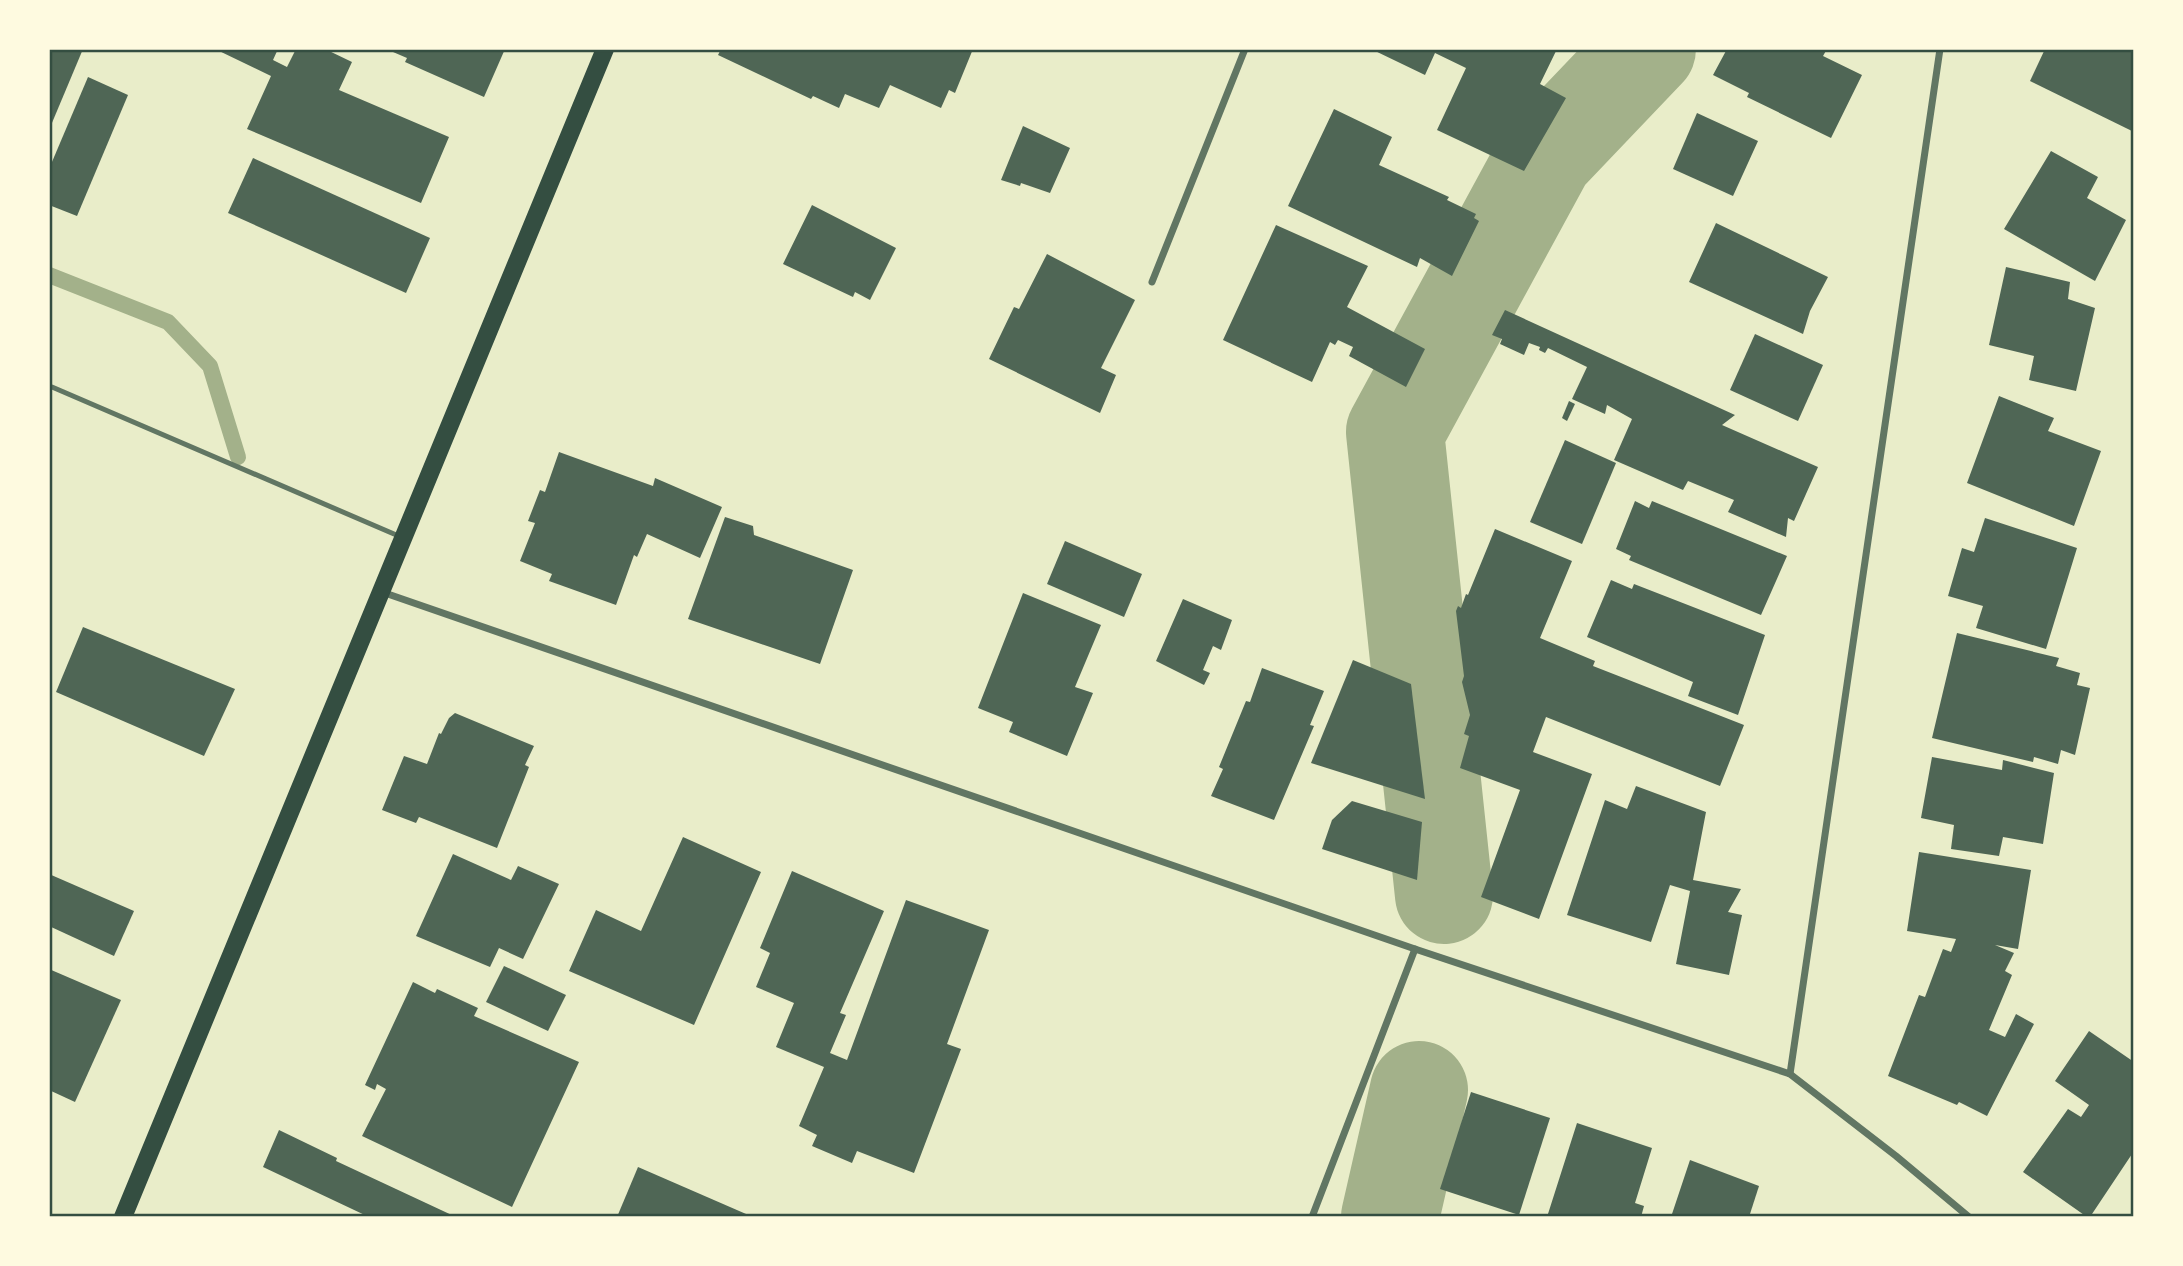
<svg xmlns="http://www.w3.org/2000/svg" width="2183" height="1266" font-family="'Open Sans',sans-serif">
  <rect width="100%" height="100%" fill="#e9edc9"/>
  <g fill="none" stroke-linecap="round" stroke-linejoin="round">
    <!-- stream -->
    <path stroke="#a3b18a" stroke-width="16" d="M 49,275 L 168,322 L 210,366 L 238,457"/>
    <!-- river -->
    <g stroke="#a3b18a" stroke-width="98">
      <path d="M 1444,895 L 1395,432 L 1545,156 L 1647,49"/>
      <path d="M 1390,1217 L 1419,1090"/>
    </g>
  </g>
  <!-- building -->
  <g fill="#4f6655">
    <path d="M 49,49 L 83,49 L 49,130 Z"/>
    <path d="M 215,49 L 278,49 L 273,60 L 287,67 L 296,49 L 325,49 L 352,62 L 339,90 L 449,137 L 421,203 L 247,129 L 271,76 Z"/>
    <path d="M 386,49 L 505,49 L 484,97 L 405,62 L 407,58 Z"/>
    <path d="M 721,49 L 973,49 L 955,93 L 949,90 L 941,108 L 890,85 L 879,108 L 845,94 L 839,108 L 813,96 L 811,99 L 718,55 Z"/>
    <path d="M 1371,49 L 1557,49 L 1540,84 L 1566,98 L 1524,171 L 1437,130 L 1466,68 L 1435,53 L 1425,75 Z"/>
    <path d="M 1727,49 L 1827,49 L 1823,56 L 1862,75 L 1831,138 L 1747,97 L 1749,93 L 1713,75 Z"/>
    <path d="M 2045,49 L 2134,49 L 2134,132 L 2030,81 Z"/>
    <path d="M 88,77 L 128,95 L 77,216 L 49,205 L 49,169 Z"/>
    <path d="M 1334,109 L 1392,137 L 1379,165 L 1449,197 L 1447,200 L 1476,214 L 1474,218 L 1479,221 L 1452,276 L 1420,258 L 1417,267 L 1288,206 Z"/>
    <path d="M 1697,113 L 1758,141 L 1733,196 L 1673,169 Z"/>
    <path d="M 1023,126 L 1070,148 L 1050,193 L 1021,183 L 1020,186 L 1001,180 Z"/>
    <path d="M 2051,151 L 2098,177 L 2087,198 L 2126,220 L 2095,281 L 2004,229 Z"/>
    <path d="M 253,158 L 430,238 L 406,293 L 228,213 Z"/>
    <path d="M 812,205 L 896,248 L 870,300 L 855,292 L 853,297 L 783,264 Z"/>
    <path d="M 1716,223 L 1828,277 L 1810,311 L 1803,334 L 1689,282 Z"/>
    <path d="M 1276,225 L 1368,266 L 1347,307 L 1425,349 L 1406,387 L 1349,356 L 1353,347 L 1338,340 L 1335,345 L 1330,342 L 1312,382 L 1223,340 Z"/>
    <path d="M 1047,254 L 1135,300 L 1101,368 L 1116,375 L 1100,413 L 989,359 L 1014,307 L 1019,309 Z"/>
    <path d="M 2006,267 L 2070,282 L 2068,299 L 2095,308 L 2076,391 L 2029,380 L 2034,356 L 1989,345 Z"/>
    <path d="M 1505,310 L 1735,415 L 1722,425 L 1818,467 L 1794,521 L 1788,518 L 1786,537 L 1728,512 L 1734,500 L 1688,481 L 1683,490 L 1614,460 L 1632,419 L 1607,405 L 1605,414 L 1572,399 L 1587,367 L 1548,348 L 1545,353 L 1539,350 L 1540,347 L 1529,343 L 1524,355 L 1500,344 L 1502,339 L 1492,335 Z"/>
    <path d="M 1755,334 L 1823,365 L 1798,421 L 1730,390 Z"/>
    <path d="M 1999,396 L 2054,418 L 2048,431 L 2101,451 L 2074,526 L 1967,483 Z"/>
    <path d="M 1569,401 L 1575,404 L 1567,421 L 1562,418 Z"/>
    <path d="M 1565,440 L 1616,463 L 1582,544 L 1530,522 Z"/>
    <path d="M 559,452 L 653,486 L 655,478 L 722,507 L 700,558 L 647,534 L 637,557 L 634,555 L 616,605 L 549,581 L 552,574 L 520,561 L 535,523 L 528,521 L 540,490 L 545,492 Z"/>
    <path d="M 1635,501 L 1649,508 L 1652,501 L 1787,556 L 1761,615 L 1629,560 L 1631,556 L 1616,549 Z"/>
    <path d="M 725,517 L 753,526 L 754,535 L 853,570 L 820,664 L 688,619 Z"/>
    <path d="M 1985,518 L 2077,548 L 2046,649 L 1976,628 L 1983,606 L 1948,596 L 1962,548 L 1974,552 Z"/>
    <path d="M 1495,529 L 1572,561 L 1540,638 L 1595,661 L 1593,666 L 1744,725 L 1720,786 L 1546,717 L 1533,752 L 1592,774 L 1539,919 L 1481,897 L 1520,790 L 1460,768 L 1469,736 L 1464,734 L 1470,715 L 1462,682 L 1464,676 L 1456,611 L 1458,606 L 1461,608 L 1466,594 L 1468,595 Z"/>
    <path d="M 1065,541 L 1142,574 L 1124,617 L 1047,584 Z"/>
    <path d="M 1611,580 L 1632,589 L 1634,584 L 1765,635 L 1738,715 L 1688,696 L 1693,682 L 1587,637 Z"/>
    <path d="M 1023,593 L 1101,625 L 1075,687 L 1093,693 L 1067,756 L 1009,732 L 1013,722 L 978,708 Z"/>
    <path d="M 1183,599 L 1232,620 L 1221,650 L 1213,646 L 1203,670 L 1210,673 L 1204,685 L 1156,661 Z"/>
    <path d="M 83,627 L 235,689 L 204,756 L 56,692 Z"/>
    <path d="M 1957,633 L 2059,658 L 2056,666 L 2080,673 L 2077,685 L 2090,688 L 2075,755 L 2061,750 L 2058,764 L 2034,757 L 2033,762 L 1932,738 Z"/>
    <path d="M 1353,660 L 1411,684 L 1425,799 L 1311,763 Z"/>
    <path d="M 1262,668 L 1324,691 L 1310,725 L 1314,726 L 1274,820 L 1211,796 L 1223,769 L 1219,767 L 1246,701 L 1250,702 Z"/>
    <path d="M 455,713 L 534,746 L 525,765 L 529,767 L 497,848 L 419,817 L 416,823 L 382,810 L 404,756 L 427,764 L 439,733 L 441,734 L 449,718 Z"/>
    <path d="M 1932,757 L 2002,770 L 2003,760 L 2054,773 L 2043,844 L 2003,837 L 1999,856 L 1951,849 L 1954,825 L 1921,818 Z"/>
    <path d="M 1636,786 L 1706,812 L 1693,880 L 1741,889 L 1728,912 L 1742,915 L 1729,975 L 1676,964 L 1690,891 L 1670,885 L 1651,942 L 1567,915 L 1605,800 L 1627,809 Z"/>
    <path d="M 1352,801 L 1422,822 L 1417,880 L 1322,849 L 1332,820 Z"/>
    <path d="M 683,837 L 761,872 L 694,1025 L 569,971 L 596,910 L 641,931 Z"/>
    <path d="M 1919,852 L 2031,870 L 2018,949 L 1995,945 L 2014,953 L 2005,971 L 2012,975 L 1989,1030 L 2005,1037 L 2016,1014 L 2034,1024 L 1987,1116 L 1959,1102 L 1957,1105 L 1888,1076 L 1919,995 L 1925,997 L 1943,949 L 1951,952 L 1956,939 L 1907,931 Z"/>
    <path d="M 453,854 L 511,880 L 518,866 L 559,884 L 523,959 L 499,948 L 490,967 L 416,936 Z"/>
    <path d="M 792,871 L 884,911 L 840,1013 L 846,1015 L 830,1053 L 847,1060 L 906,900 L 989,930 L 947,1044 L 961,1049 L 914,1173 L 857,1151 L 852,1163 L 812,1146 L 817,1135 L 799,1126 L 824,1067 L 776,1047 L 794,1003 L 756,987 L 770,953 L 760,948 Z"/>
    <path d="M 49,874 L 134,911 L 114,956 L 49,926 Z"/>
    <path d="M 504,966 L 566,995 L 548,1031 L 486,1002 Z"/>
    <path d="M 49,969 L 121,1000 L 75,1102 L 49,1090 Z"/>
    <path d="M 413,982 L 435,993 L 437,989 L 478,1008 L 474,1016 L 579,1062 L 512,1207 L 362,1136 L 386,1089 L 377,1084 L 375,1090 L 365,1085 Z"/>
    <path d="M 2089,1031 L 2134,1062 L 2134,1151 L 2090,1217 L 2087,1217 L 2023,1172 L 2068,1109 L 2081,1117 L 2089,1105 L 2055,1081 Z"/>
    <path d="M 1471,1092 L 1550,1118 L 1519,1215 L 1440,1189 Z"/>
    <path d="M 1577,1123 L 1652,1148 L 1635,1203 L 1644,1206 L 1641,1217 L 1547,1217 Z"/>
    <path d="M 279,1130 L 337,1158 L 336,1161 L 456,1217 L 369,1217 L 263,1167 Z"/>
    <path d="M 1690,1160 L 1759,1186 L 1749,1217 L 1671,1217 Z"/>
    <path d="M 638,1167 L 753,1217 L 617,1217 Z"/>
  </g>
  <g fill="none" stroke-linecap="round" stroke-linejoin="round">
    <!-- service -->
    <path stroke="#617663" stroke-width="5" d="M 52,387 L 401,537"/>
    <!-- minor -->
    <g stroke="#617663" stroke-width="7">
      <path d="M 1152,282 L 1245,49"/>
      <path d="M 382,592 L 1415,949 L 1790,1074 L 1896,1156 L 1969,1217"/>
      <path d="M 1790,1074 L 1940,49"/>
      <path d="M 1312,1217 L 1415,949"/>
    </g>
    <!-- primary -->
    <path stroke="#344e41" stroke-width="18" d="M 123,1217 L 605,49"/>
  </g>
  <!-- border -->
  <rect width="2183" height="1266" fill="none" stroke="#fefae0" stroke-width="102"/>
  <rect x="51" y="51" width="2081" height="1164" fill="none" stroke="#344e41" stroke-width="2.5"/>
</svg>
